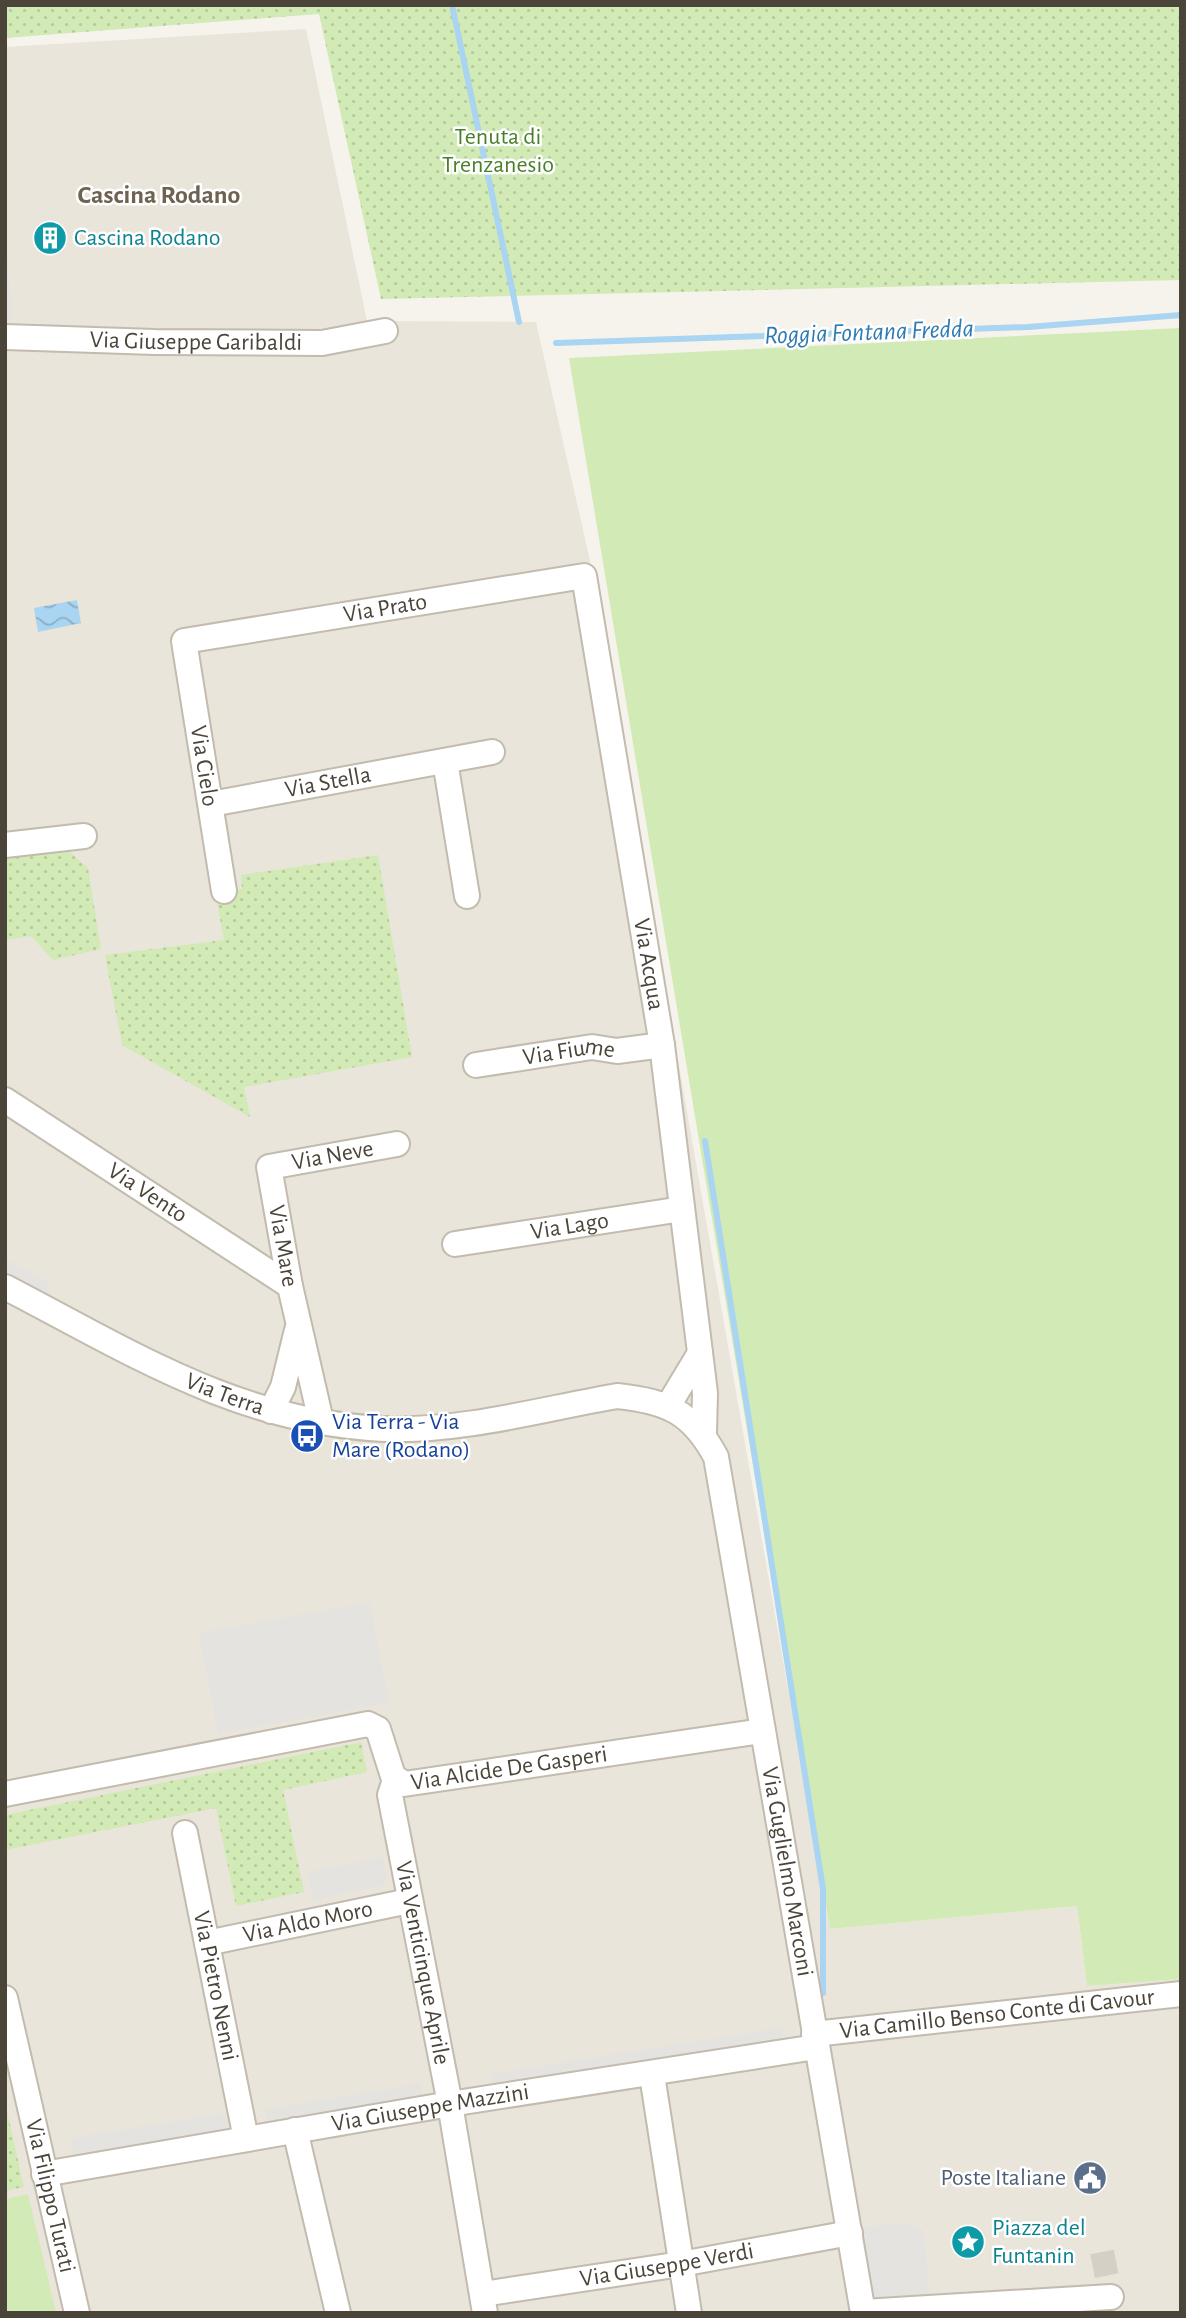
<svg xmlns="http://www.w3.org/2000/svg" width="1186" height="2318" font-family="'Alegreya Sans',sans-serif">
  <defs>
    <pattern id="grass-dots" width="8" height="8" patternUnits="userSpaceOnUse" patternTransform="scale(1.75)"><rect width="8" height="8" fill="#d2eab5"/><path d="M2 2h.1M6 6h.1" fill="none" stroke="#b6ca9c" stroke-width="1.8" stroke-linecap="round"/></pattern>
    <pattern id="water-waves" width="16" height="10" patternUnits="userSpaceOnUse" patternTransform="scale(1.75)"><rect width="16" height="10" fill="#a9d4f2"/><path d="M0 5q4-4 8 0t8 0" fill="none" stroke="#8caec5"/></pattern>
  </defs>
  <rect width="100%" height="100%" fill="#f6f3ec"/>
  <!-- residential -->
  <path fill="#eae5da" d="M 306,29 L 367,321 L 536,322 L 593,574 L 830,1929 L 1077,1906 L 1087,1986 L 1181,1979 L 1181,2313 L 5,2313 L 5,47 Z"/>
  <!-- grass -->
  <g fill="url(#grass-dots)">
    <path d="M 5,5 L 1181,5 L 1181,280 L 381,299 L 319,14 L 5,38 Z"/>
    <path d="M 63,846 L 88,868 L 101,949 L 53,960 L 31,936 L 5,940 L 5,853 Z"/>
    <path d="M 378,855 L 412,1057 L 244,1087 L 250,1117 L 122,1045 L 105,955 L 224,940 L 215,891 L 242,889 L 241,875 Z"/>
    <path d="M 361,1742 L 367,1772 L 283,1790 L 304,1892 L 236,1906 L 216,1808 L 5,1850 L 5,1815 Z"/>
    <path d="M 5,2102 L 24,2187 L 5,2191 Z"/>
  </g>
  <!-- garden -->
  <g fill="#d2eab5">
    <path d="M 1181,328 L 1181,1979 L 1087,1986 L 1077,1906 L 830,1929 L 569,358 Z"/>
    <path d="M 28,2194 L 56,2313 L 5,2313 L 5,2199 Z"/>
  </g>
  <!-- parking -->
  <g fill="#e5e3e0">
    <path d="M 5,237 L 13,318 L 5,319 Z"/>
    <path d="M 5,1259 L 48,1281 L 51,1299 L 5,1276 Z"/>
    <path d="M 370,1602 L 389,1703 L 218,1734 L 199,1633 Z"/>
    <path d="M 383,1857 L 387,1879 L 382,1886 L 313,1900 L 307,1872 Z"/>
    <path d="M 781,2028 L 783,2044 L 493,2090 L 490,2074 Z"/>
    <path d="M 420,2084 L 423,2100 L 268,2125 L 265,2109 Z"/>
    <path d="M 225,2113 L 228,2129 L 73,2154 L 71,2138 Z"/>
    <path d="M 903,2223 L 923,2229 L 930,2296 L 871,2301 L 858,2227 Z"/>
  </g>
  <!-- water -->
  <path fill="url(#water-waves)" d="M 77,600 L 81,623 L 38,632 L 34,608 Z"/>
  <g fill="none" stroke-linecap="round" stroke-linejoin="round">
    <!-- stream -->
    <g stroke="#a9d4f2" stroke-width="6">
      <path d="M 452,5 L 519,322"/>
      <path d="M 556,343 L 1028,327 L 1181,315"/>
      <path d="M 705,1141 L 823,1889 L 823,1993"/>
    </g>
    <!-- minor-tunnel -->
    <path stroke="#d4d0c8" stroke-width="24" stroke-dasharray="24 12" stroke-linecap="butt" d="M 1102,2252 L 1107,2277"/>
    <!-- minor casing -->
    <g stroke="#c2bbae" stroke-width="28">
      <g id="minor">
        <path id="s1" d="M 5,337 L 155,342 L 322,343 L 385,331"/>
        <path d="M 445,761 L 467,896"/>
        <path id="s2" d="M 211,804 L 492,752"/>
        <path d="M 5,845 L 84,836"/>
        <path id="s3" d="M 224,891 L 184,641 L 584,576 L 662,1045 L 705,1393 L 704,1433"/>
        <path id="s4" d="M 476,1065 L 592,1047 L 617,1051 L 662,1045"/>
        <path id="s5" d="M 5,1100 L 290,1286"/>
        <path id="s6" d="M 455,1244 L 682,1209"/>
        <path id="s7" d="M 5,1287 C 130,1352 240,1423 385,1429 C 462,1432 542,1409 617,1396 C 667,1401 692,1412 716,1457 L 863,2313"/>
        <path d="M 668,1406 L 700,1353"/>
        <path d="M 271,1411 L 283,1387 L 297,1330"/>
        <path id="s8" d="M 321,1421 L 290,1286 L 269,1167 L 397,1144"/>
        <path id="s9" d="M 395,1780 L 390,1795 L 450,2104 L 485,2313"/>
        <path id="s10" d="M 5,1794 L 368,1724 L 378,1729 L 393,1776 L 404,1784 L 762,1731"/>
        <path id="s11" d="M 185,1833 L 246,2139"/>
        <path id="s12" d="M 207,1943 L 409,1901"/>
        <path id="s13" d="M 5,1998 L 77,2313"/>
        <path id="s14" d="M 814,2034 L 1181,1994"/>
        <path d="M 652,2075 L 689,2313"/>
        <path d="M 295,2130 L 338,2313"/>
        <path id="s15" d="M 44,2174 L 450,2104 L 816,2047"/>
        <path id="s16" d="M 483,2294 L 681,2264 L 850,2233"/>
        <path d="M 863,2312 L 1111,2297"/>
      </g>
    </g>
    <!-- minor -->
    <use href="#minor" stroke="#fff" stroke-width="24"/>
  </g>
  <!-- icons -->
  <defs>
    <g id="building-disc" transform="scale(1.75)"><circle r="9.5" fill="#0f9aa8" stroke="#fff"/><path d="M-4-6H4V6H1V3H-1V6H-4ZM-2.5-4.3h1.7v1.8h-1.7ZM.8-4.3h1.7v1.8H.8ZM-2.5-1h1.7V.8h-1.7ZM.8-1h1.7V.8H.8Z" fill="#fff"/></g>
    <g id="bus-disc" transform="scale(1.75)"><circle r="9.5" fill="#1a4fb4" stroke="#fff"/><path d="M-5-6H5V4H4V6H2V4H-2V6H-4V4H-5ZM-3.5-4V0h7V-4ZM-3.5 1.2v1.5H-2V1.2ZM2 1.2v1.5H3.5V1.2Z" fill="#fff"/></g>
    <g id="civic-disc" transform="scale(1.75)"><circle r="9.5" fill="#5c6f8a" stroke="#fff"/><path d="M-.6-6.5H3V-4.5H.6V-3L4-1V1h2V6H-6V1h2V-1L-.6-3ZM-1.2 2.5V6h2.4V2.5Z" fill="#fff"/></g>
    <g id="sight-disc" transform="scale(1.75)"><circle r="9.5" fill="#0f9aa8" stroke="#fff"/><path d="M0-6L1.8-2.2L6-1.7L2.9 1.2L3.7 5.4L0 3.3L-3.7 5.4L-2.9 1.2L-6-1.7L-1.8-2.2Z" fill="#fff"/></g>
  </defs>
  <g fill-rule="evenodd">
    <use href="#building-disc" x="50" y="238"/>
    <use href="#bus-disc" x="307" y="1436"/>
    <use href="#civic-disc" x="1090" y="2178"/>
    <use href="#sight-disc" x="968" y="2242"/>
  </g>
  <g text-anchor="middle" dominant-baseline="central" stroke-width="5" stroke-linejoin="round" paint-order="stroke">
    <!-- park labels -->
    <g font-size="24" fill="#4a7f2a" stroke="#fff">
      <text x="498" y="137">Tenuta di<tspan x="498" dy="28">Trenzanesio</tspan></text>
    </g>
    <!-- culture labels -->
    <g font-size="24" fill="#0d838f" stroke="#fff" text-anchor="start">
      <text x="74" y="238">Cascina Rodano</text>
      <text x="992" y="2228">Piazza del<tspan x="992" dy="28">Funtanin</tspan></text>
    </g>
    <!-- street labels -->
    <g font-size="24" fill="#4b4439" stroke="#fff">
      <text stroke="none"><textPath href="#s1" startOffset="191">Via Giuseppe Garibaldi</textPath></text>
      <text stroke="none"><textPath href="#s3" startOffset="457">Via Prato</textPath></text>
      <text transform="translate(204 766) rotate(81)">Via Cielo</text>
      <text stroke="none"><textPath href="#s2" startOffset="119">Via Stella</textPath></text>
      <text stroke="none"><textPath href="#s3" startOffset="1052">Via Acqua</textPath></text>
      <text stroke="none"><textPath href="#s4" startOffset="94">Via Fiume</textPath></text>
      <text stroke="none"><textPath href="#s8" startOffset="324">Via Neve</textPath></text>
      <text stroke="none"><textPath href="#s5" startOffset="170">Via Vento</textPath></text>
      <text stroke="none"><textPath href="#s6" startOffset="116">Via Lago</textPath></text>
      <text transform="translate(283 1246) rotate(80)">Via Mare</text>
      <text stroke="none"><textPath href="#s7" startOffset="245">Via Terra</textPath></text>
      <text stroke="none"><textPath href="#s10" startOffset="550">Via Alcide De Gasperi</textPath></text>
      <text stroke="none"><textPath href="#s7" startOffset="1188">Via Guglielmo Marconi</textPath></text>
      <text stroke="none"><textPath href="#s12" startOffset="103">Via Aldo Moro</textPath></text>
      <text stroke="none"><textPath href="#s9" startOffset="187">Via Venticinque Aprile</textPath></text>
      <text stroke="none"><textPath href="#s11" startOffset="156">Via Pietro Nenni</textPath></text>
      <text stroke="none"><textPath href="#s14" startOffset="184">Via Camillo Benso Conte di Cavour</textPath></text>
      <text stroke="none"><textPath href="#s15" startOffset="392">Via Giuseppe Mazzini</textPath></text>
      <text stroke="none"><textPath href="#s13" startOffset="203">Via Filippo Turati</textPath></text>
      <text stroke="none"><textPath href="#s16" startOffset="186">Via Giuseppe Verdi</textPath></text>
    </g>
    <!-- transit labels -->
    <g font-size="24" fill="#164399" stroke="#fff" text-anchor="start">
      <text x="332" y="1422">Via Terra - Via<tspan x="332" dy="28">Mare (Rodano)</tspan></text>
    </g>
    <!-- service labels -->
    <g font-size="24" fill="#4e5e75" stroke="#fff" text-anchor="end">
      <text x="1066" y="2178">Poste Italiane</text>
    </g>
    <!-- neighbourhood labels -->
    <g font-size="26" font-weight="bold" fill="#6e6250" stroke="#fff">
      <text x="159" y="195">Cascina Rodano</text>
    </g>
    <!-- water labels -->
    <g font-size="26" font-style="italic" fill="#2e7ab2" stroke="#fff">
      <text transform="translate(869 332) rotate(-2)">Roggia Fontana Fredda</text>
    </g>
  </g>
  <!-- border -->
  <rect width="1186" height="2318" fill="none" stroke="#4b4439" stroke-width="14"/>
</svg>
